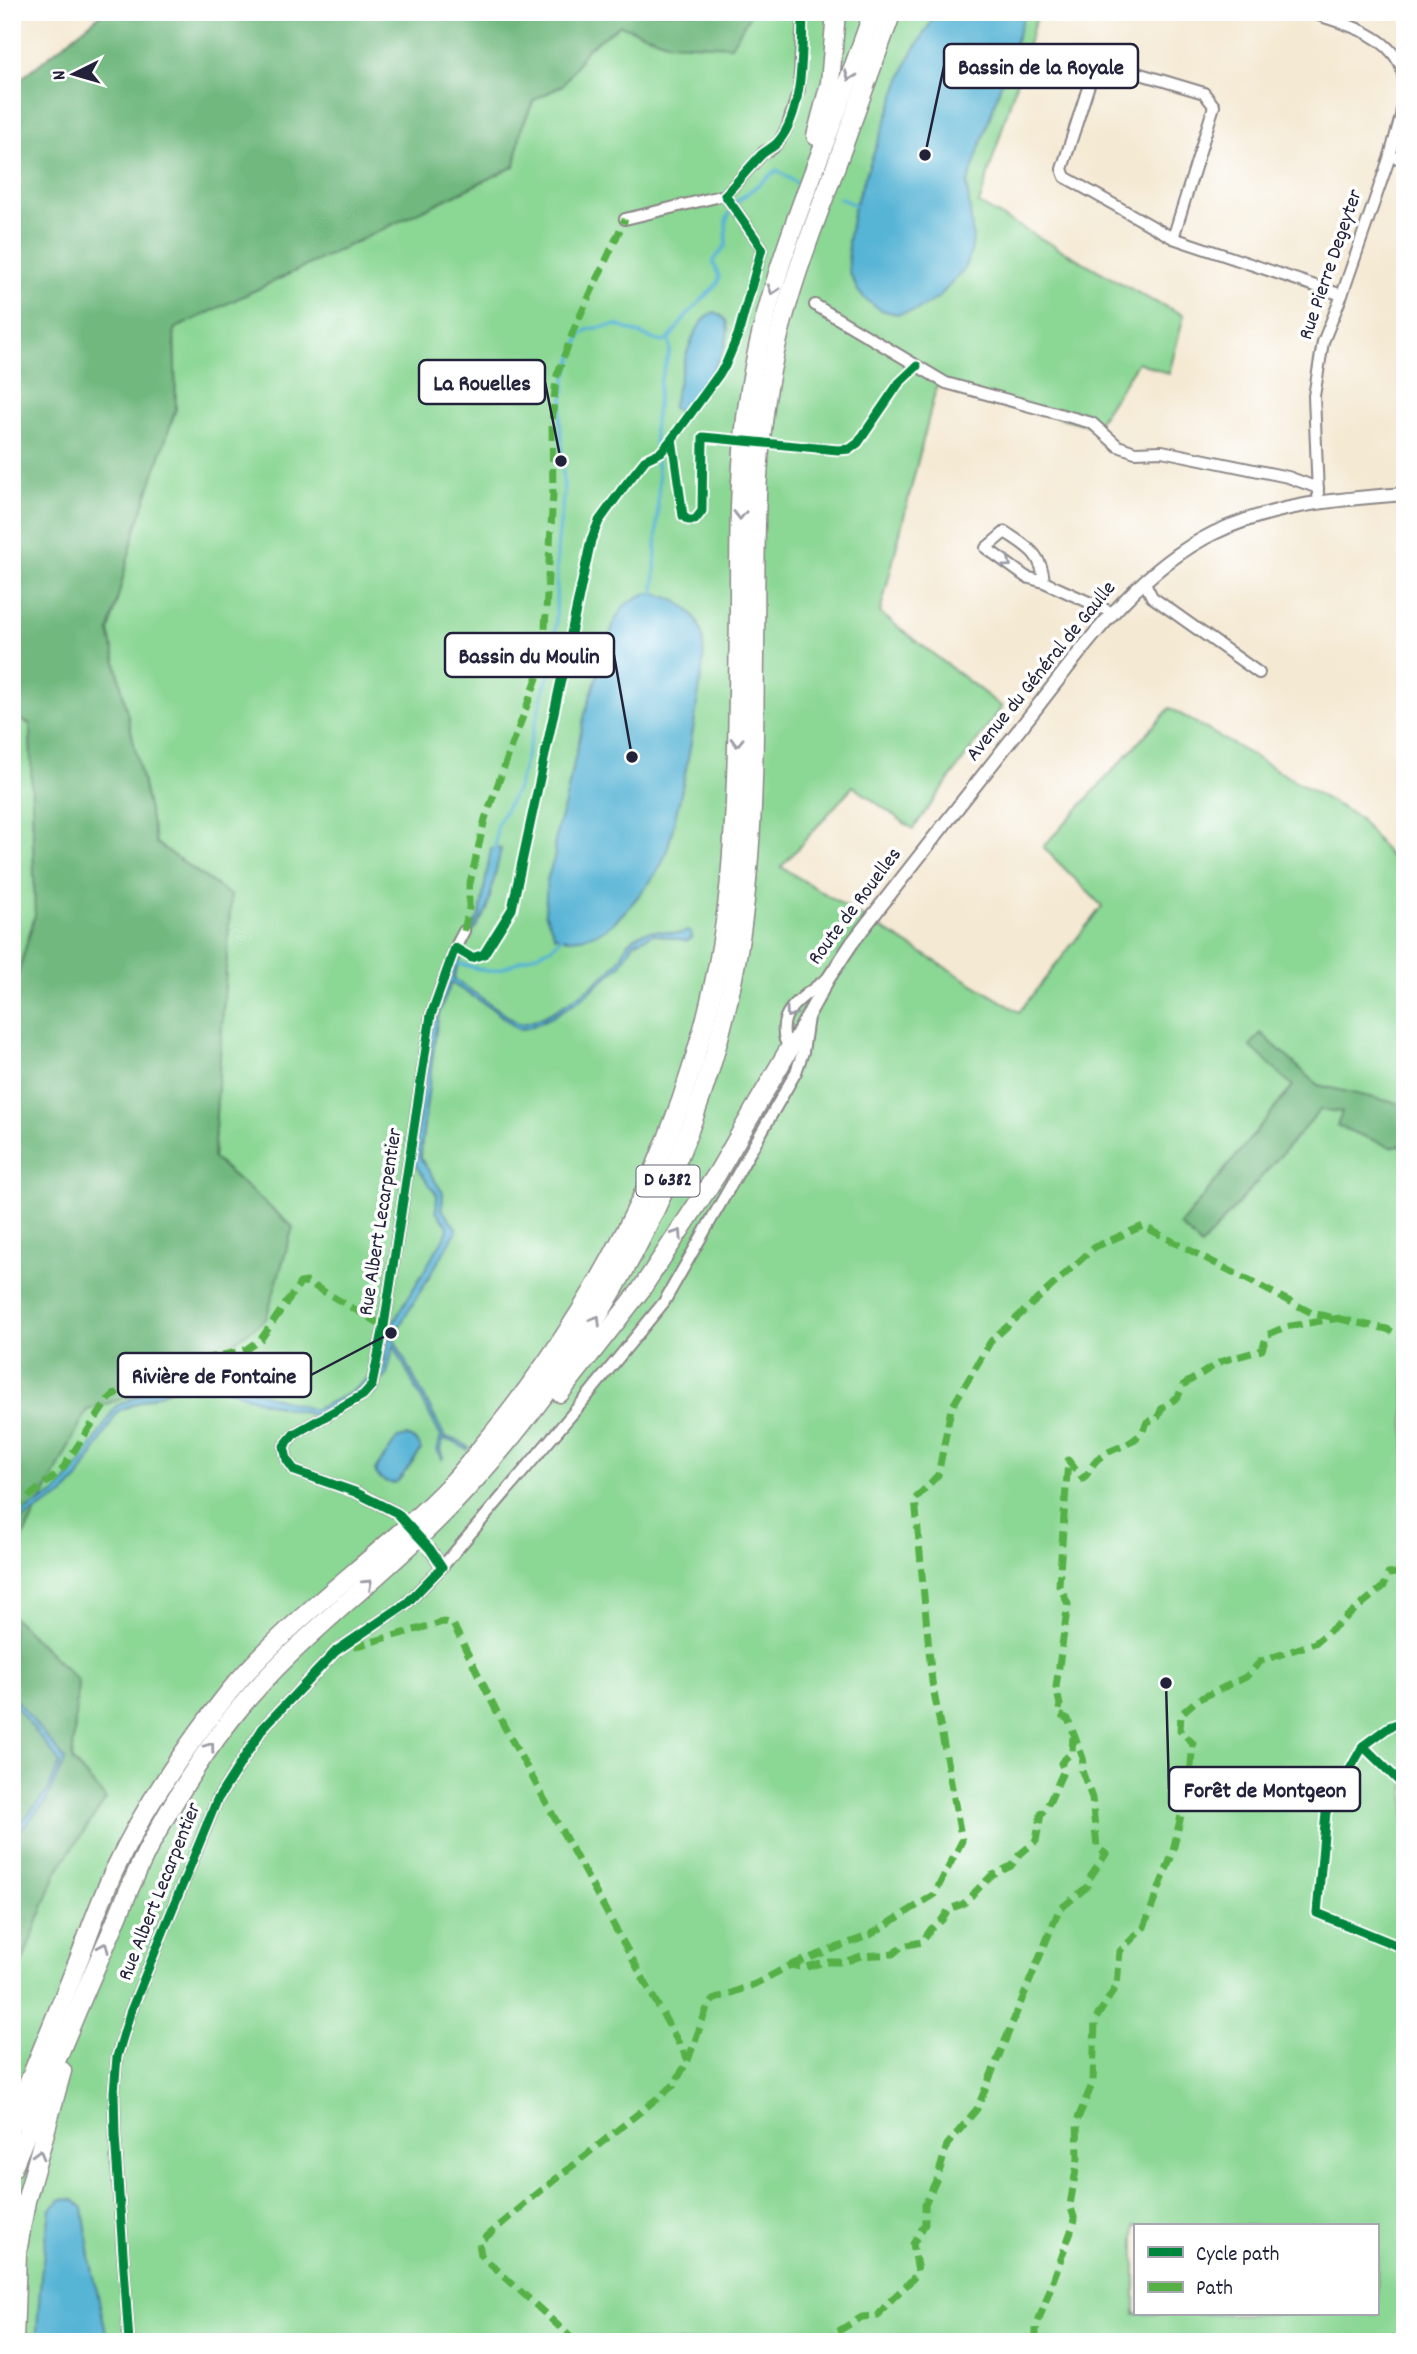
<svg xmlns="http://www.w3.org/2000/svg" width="1417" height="2354" font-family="Dekko,sans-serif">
  <rect width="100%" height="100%" fill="#fff"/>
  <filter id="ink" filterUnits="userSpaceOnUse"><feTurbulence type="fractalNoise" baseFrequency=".0143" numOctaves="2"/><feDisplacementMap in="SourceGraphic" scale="14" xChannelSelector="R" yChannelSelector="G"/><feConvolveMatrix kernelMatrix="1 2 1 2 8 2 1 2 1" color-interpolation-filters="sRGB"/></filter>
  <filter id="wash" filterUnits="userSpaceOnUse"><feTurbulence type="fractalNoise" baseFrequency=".00686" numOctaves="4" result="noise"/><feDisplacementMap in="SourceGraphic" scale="28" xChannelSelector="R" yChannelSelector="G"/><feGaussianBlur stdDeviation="1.57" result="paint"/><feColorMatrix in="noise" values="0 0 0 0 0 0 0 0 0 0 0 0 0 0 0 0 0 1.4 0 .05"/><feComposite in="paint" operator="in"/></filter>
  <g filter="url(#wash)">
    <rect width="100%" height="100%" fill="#f4e9d3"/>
    <!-- green -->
    <g fill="#8bd794" stroke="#567c68" stroke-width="2" fill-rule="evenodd">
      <path d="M 743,12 L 1038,12 L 979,204 L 1153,301 L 1184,315 L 1169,374 L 1138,362 L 1095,427 L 937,384 L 880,613 L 1002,707 L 913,829 L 853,786 L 781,867 L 1019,1012 L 1102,906 L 1043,847 L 1170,708 L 1359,818 L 1405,875 L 1405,2342 L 12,2342 L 12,1989 L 57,1871 L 106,1799 L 72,1760 L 78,1681 L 12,1616 L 12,1559 L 87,1410 L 182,1379 L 293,1227 L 213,1158 L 231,896 L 156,843 L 109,631 L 136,528 L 176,408 L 174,329 L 515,166 L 521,129 L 534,100 L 563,85 L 587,49 L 620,25 L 669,43 L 749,14 ZM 1135,2226 L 1377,2226 L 1377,2314 L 1135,2314 Z"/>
      <path d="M 12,717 L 30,723 L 35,915 L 12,995 Z"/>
    </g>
    <!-- forest -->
    <g fill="#70b87e" stroke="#496d5c" stroke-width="2">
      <path d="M 104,12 L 743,12 L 750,15 L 731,46 L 669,43 L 620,25 L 587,49 L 563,85 L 534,100 L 521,129 L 515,166 L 174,329 L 176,408 L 136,528 L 109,631 L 156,843 L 231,896 L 213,1158 L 293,1227 L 266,1319 L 182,1379 L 87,1410 L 12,1559 L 12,995 L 35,915 L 30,724 L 12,717 L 12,86 Z"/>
      <path d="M 1261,1033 L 1318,1085 L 1405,1105 L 1405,1144 L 1391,1147 L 1337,1126 L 1342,1112 L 1320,1110 L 1201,1246 L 1180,1225 L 1293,1086 L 1250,1046 Z"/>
      <path d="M 12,1616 L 78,1681 L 72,1760 L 106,1799 L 57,1871 L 12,1989 Z"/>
    </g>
    <!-- water -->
    <g fill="#57b4d5" stroke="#3c6b88" stroke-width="2">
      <path d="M 937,12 L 1023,12 L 1023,19 L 967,185 L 973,237 L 971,252 L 963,271 L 938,298 L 915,311 L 897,314 L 881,310 L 866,300 L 858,291 L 849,271 L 848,241 L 854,207 L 908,60 Z"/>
      <path d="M 715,312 C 719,314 725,317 727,323 C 734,349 696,393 681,412 L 672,408 C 679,384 689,321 715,312 Z"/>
      <path d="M 647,593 C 672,595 697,608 702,635 C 706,655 701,678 698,699 C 692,738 686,776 676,814 C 672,831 669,850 661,865 C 653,880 620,920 605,929 C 596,935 581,939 570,939 C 564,939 561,936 555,936 L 545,913 L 547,880 L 555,855 L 554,847 L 558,825 L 564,807 L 585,714 L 614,622 L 624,606 L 636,598 Z"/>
      <path d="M 491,848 L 501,849 L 487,910 L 470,936 L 453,978 L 519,1024 C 546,1022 602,982 619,960 C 624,954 625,945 630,941 C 653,920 673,940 687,931 L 691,932 L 692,937 L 687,941 L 653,934 L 634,943 L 620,966 L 581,999 L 552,1017 L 528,1028 L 518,1029 L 491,1008 L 451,983 L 439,1014 L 436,1030 L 420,1157 L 443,1193 L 442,1209 L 456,1228 L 456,1232 L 393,1337 L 445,1437 L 459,1441 L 469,1448 L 467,1450 L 458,1444 L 444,1439 L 440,1449 L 443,1458 L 441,1459 L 437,1449 L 441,1437 L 394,1346 L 386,1377 L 375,1383 L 376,1373 L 383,1369 L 389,1330 L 447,1232 L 448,1226 L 436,1212 L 437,1195 L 413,1162 L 431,1021 L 460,947 L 480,914 Z"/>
      <path d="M 370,1376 L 369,1386 L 316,1416 L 260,1401 L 210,1383 L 171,1389 L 118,1411 L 79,1478 L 62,1496 L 16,1523 L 12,1528 L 15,1517 L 56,1493 L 81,1463 L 116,1406 L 168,1383 L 211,1377 L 314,1410 L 350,1393 Z"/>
      <path d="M 407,1436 L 418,1442 L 421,1450 L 399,1480 L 395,1483 C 386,1483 377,1479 375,1470 L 398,1438 Z"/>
      <path d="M 12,1695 L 65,1760 L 46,1801 L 12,1840 L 12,1833 L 47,1792 L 60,1763 L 12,1701 Z"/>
      <path d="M 61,2199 L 74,2200 L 83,2208 L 91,2263 L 108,2342 L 36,2342 L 41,2276 L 50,2210 Z"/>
    </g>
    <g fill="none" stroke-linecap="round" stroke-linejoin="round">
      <!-- stream -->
      <g stroke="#57b4d5" stroke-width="3.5">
        <path d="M 839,198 L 855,205"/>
        <path d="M 735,203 L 777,170 L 796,183"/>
        <path d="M 654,593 L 659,482 L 654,430 L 660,382 L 670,350 L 669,339"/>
        <path d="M 495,852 L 497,825 L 518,787 L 551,665 L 556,625 L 557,548 L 564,493 L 560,420 L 566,377 L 581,335 L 589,329 L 617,325 L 658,341 L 663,342 L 669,339 L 687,315 L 718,283 L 719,277 L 713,261 L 726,245 L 726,221 L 731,210"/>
        <path d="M 457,963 L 487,971 L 501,969 L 551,948 L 562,937"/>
      </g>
    </g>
  </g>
  <g filter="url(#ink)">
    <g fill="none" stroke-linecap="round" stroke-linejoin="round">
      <!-- minor casing -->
      <g stroke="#8b8687" stroke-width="14">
        <g id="minor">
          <path d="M 1309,12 C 1340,23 1383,31 1400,64 C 1403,70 1403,79 1405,86"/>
          <path d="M 1390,156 L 1405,160"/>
          <path d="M 725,195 L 762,248 L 756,270"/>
          <path d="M 625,219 L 725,195 L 764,152 L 773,148 L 780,140 L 787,128 L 799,90 L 803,12"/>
          <path d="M 1173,238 L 1214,106 L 1204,93 L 1107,64 L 1094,69 L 1062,169 L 1065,177 L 1173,238 L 1342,295"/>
          <path d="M 815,305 L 946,383 L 1092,423 L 1118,446 L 1135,452 L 1162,451 L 1288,477 L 1318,488"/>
          <path d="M 1318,495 L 1314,396 L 1323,342 L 1342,295 L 1390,156 L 1401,116 L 1405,87"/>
          <path d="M 1144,581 L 1152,597 L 1259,673"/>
          <path d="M 1044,582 C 1042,553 1027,547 1005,532 L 986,548 L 1026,577 L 1044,582 L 1113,613"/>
          <path d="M 796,1047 L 785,1040 C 777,1009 804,997 825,980"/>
          <path d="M 397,1513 L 355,1492 L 295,1471 L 287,1460 L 284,1446 L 294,1434 L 363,1395 L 372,1385 L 384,1326 L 431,1015 L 455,948 L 464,931"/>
          <path d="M 430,1549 L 442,1567"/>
          <path d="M 129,2342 L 115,2135 L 114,2092 L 117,2057 L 130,2013 L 217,1800 L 263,1728 L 336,1651 L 407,1603 L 442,1567 L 584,1400 L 664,1302 L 796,1072 L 803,1052 L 808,1017"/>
        </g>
      </g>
      <!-- tertiary casing -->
      <g stroke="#8b8687" stroke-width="16">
        <path id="tertiary" d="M 792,1044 L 828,979 L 852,943 C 908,870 965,798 1022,726 C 1078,656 1131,574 1214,533 C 1275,504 1339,499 1405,494"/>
      </g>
      <!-- trunk casing -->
      <g stroke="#8b8687" stroke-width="21">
        <g id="trunk">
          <path d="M 816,136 L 830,83 L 836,12"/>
          <path d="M 560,1393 L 640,1291 L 717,1174 L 792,1044"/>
          <path d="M 12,2123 C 34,2069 57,2014 79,1959 C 90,1930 101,1899 114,1871 C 144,1807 185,1747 229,1692 C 294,1613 383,1556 453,1482 C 467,1467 478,1451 491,1436 C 558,1353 609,1273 652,1175 C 694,1079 723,972 731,867 C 738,780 738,693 739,607 C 739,543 739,481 746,418 C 762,276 828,146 873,12"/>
          <path d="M 12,2169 C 44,2091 75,2012 110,1935 C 124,1902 137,1867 155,1836 C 176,1797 200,1759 227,1724 C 288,1644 373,1585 443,1514 C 536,1418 612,1309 666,1186 C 702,1106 728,1020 741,932 C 754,841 754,747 755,655 C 756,575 753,494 764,414 C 774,333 801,258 830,182 C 850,126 871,69 892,12"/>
          <path d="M 14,2342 L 17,2253 L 26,2201 L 62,2071"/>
        </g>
      </g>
      <!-- minor -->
      <use href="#minor" stroke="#fff" stroke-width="10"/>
      <!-- tertiary -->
      <use href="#tertiary" stroke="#fff" stroke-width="12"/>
      <!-- trunk -->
      <use href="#trunk" stroke="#fff" stroke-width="18"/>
      <!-- quiet -->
      <g stroke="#55b146" stroke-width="7" stroke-dasharray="14 7" stroke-linecap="butt">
        <path d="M 464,931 L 469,908 L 469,887 L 485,819 L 543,662 L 553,494 L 552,424 L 556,378 L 574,329 L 625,219"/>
        <path d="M 12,1510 L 61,1471 L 108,1400 L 132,1379 L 174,1366 L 245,1350 L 261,1339 L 300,1283 L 307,1282 L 384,1326"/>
        <path d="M 353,1647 L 443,1622 L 453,1624 L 504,1726 L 688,2060"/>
        <path d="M 791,1965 L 870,1935 L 934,1895 L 962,1841 L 932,1682 L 915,1499 L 938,1475 L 951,1409 L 991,1341 L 1095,1247 L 1143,1226 L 1312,1313 L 1387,1329 L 1405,1338"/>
        <path d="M 576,2342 L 481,2255 L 479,2243 L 532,2198 L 674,2085 L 688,2060 L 707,2008 L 713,2000 L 755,1984 L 791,1965 L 804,1968 L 824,1962 L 844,1962 L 861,1956 L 893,1954 L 902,1946 L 922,1942 L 931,1929 L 942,1920 L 949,1909 L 963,1904 L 991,1876 L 1011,1866 L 1019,1855 L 1036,1841 L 1041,1814 L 1050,1801 L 1064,1770 L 1061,1763 L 1072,1752 L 1073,1737"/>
        <path d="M 820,2342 L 862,2317 L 878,2316 C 889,2298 906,2289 918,2272 L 913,2244 L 925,2224 L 925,2205 L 938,2176 L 947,2145 L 977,2109 L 1059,1910 L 1087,1887 L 1089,1879 L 1106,1854 L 1097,1847 L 1092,1798 L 1082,1771 L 1083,1758 L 1068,1719 L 1058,1714 L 1060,1705 L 1056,1687 L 1068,1604 L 1059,1585 L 1068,1460 L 1083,1479 C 1090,1472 1092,1464 1097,1460 C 1114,1444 1137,1449 1147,1422 L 1158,1417 L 1162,1408 L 1178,1397 L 1183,1385 L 1222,1361 L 1262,1350 L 1267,1335 L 1285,1327 L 1340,1318"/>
        <path d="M 1036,2342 L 1036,2328 L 1075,2220 L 1070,2205 L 1078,2158 L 1077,2121 L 1093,2082 L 1095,2020 L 1117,1985 L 1120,1951 L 1144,1927 L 1172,1855 L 1190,1776 L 1193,1743 L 1180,1731 L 1181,1714 L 1197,1700 L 1246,1677 L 1261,1661 L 1315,1643 L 1384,1586 L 1388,1574 L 1405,1572"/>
      </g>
      <!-- cycleway casing -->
      <g stroke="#fff" stroke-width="13">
        <g id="cycleway">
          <path d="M 672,439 L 683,516 L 688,520 L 695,520 L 702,511 L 703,437 L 838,450 L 850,449 L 858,443 L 899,383 L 917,366"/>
          <path d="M 1405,1721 L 1389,1727 L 1363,1746 L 1405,1787"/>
          <path d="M 1363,1746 L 1326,1812 L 1317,1913 L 1398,1946"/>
          <path d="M 129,2342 L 115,2135 L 114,2092 L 117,2057 L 130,2013 L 168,1920 L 217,1800 L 263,1728 L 336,1651 L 407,1603 L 442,1567 L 430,1549 L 397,1513 L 355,1492 L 295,1471 L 287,1460 L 284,1446 L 294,1434 L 363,1395 L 372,1385 L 384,1326 L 431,1015 L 455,948 L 472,958 L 484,954 L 512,909 L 591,540 L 599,521 L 623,488 L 646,459 L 661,452 L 672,439 L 725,366 L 738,335 L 762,248 L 725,195 C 737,182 749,168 761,155 C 766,150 773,148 778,142 C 804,112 802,51 803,12"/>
        </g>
      </g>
      <!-- cycleway -->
      <use href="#cycleway" stroke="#00873e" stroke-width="9"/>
    </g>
    <!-- one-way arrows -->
    <defs><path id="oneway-chevron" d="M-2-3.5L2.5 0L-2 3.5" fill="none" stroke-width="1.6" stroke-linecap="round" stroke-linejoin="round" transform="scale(1.75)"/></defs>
    <g stroke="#9c9ca7">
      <use href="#oneway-chevron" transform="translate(850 76) rotate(111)"/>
      <use href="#oneway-chevron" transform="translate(773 290) rotate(108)"/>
      <use href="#oneway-chevron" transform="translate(740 515) rotate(91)"/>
      <use href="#oneway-chevron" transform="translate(1007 563) rotate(37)"/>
      <use href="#oneway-chevron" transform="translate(737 742) rotate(91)"/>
      <use href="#oneway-chevron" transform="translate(790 1013) rotate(125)"/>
      <use href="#oneway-chevron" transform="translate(678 1234) rotate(-57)"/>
      <use href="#oneway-chevron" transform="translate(596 1320) rotate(-58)"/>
      <use href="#oneway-chevron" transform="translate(368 1584) rotate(-43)"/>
      <use href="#oneway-chevron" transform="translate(210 1747) rotate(-54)"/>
      <use href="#oneway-chevron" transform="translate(104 1947) rotate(-66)"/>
      <use href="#oneway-chevron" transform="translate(39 2154) rotate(-75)"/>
    </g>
  </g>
  <g text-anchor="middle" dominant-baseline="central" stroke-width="7" stroke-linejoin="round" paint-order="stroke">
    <!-- shield labels -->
    <rect fill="#fff" stroke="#646476" stroke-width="2" x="636.5" y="1165.5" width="63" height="31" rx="5"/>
    <g font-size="19" font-weight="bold" fill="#22223b">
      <text x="668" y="1181">D 6382</text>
    </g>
    <!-- street labels -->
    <g font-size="21" fill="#22223b" stroke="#fff">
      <text transform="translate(1332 265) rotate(-71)">Rue Pierre Degeyter</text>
      <text transform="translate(1042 672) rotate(-51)">Avenue du Général de Gaulle</text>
      <text transform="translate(856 907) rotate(-53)">Route de Rouelles</text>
      <text transform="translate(382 1222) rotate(-81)">Rue Albert Lecarpentier</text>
      <text transform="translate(161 1892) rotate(-68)">Rue Albert Lecarpentier</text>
    </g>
  </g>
  <!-- callouts -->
  <path fill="none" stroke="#22223b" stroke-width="2.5" d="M925 155L944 66M561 461L545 382M632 757L614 655M391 1333L311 1375M1166 1683L1169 1789"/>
  <g fill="#22223b" stroke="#fff" stroke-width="2.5">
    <circle cx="925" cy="155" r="7"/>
    <circle cx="561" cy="461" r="7"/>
    <circle cx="632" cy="757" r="7"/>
    <circle cx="391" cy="1333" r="7"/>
    <circle cx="1166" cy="1683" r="7"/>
  </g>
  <g fill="#fff" stroke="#22223b" stroke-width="2.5">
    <rect x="944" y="44" width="194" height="44" rx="7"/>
    <rect x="419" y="360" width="126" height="44" rx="7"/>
    <rect x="445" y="633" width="169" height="44" rx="7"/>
    <rect x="118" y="1353" width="193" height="44" rx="7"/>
    <rect x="1169" y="1767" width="191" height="44" rx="7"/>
  </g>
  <g font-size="23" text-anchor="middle" font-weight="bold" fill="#22223b">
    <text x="1041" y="74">Bassin de la Royale</text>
    <text x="482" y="390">La Rouelles</text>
    <text x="529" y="663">Bassin du Moulin</text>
    <text x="214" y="1383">Rivière de Fontaine</text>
    <text x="1265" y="1797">Forêt de Montgeon</text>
  </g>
  <!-- margin -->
  <rect width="1417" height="2354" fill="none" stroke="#fff" stroke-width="42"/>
  <!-- legend -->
  <rect x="1134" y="2224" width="245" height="91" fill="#ffffff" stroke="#a7a7b1" stroke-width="2"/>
  <rect x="1148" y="2247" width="35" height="10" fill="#00873e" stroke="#a7a7b1" stroke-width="2"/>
  <text x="1196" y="2260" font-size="21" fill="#22223b">Cycle path</text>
  <rect x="1148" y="2282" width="35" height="10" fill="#55b146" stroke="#a7a7b1" stroke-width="2"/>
  <text x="1196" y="2294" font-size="21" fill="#22223b">Path</text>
  <!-- north arrow -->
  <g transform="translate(74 74) rotate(265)" stroke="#ffffff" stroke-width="5" paint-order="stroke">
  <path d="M0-5L12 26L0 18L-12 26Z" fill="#22223b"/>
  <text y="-10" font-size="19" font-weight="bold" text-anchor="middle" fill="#22223b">N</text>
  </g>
</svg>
